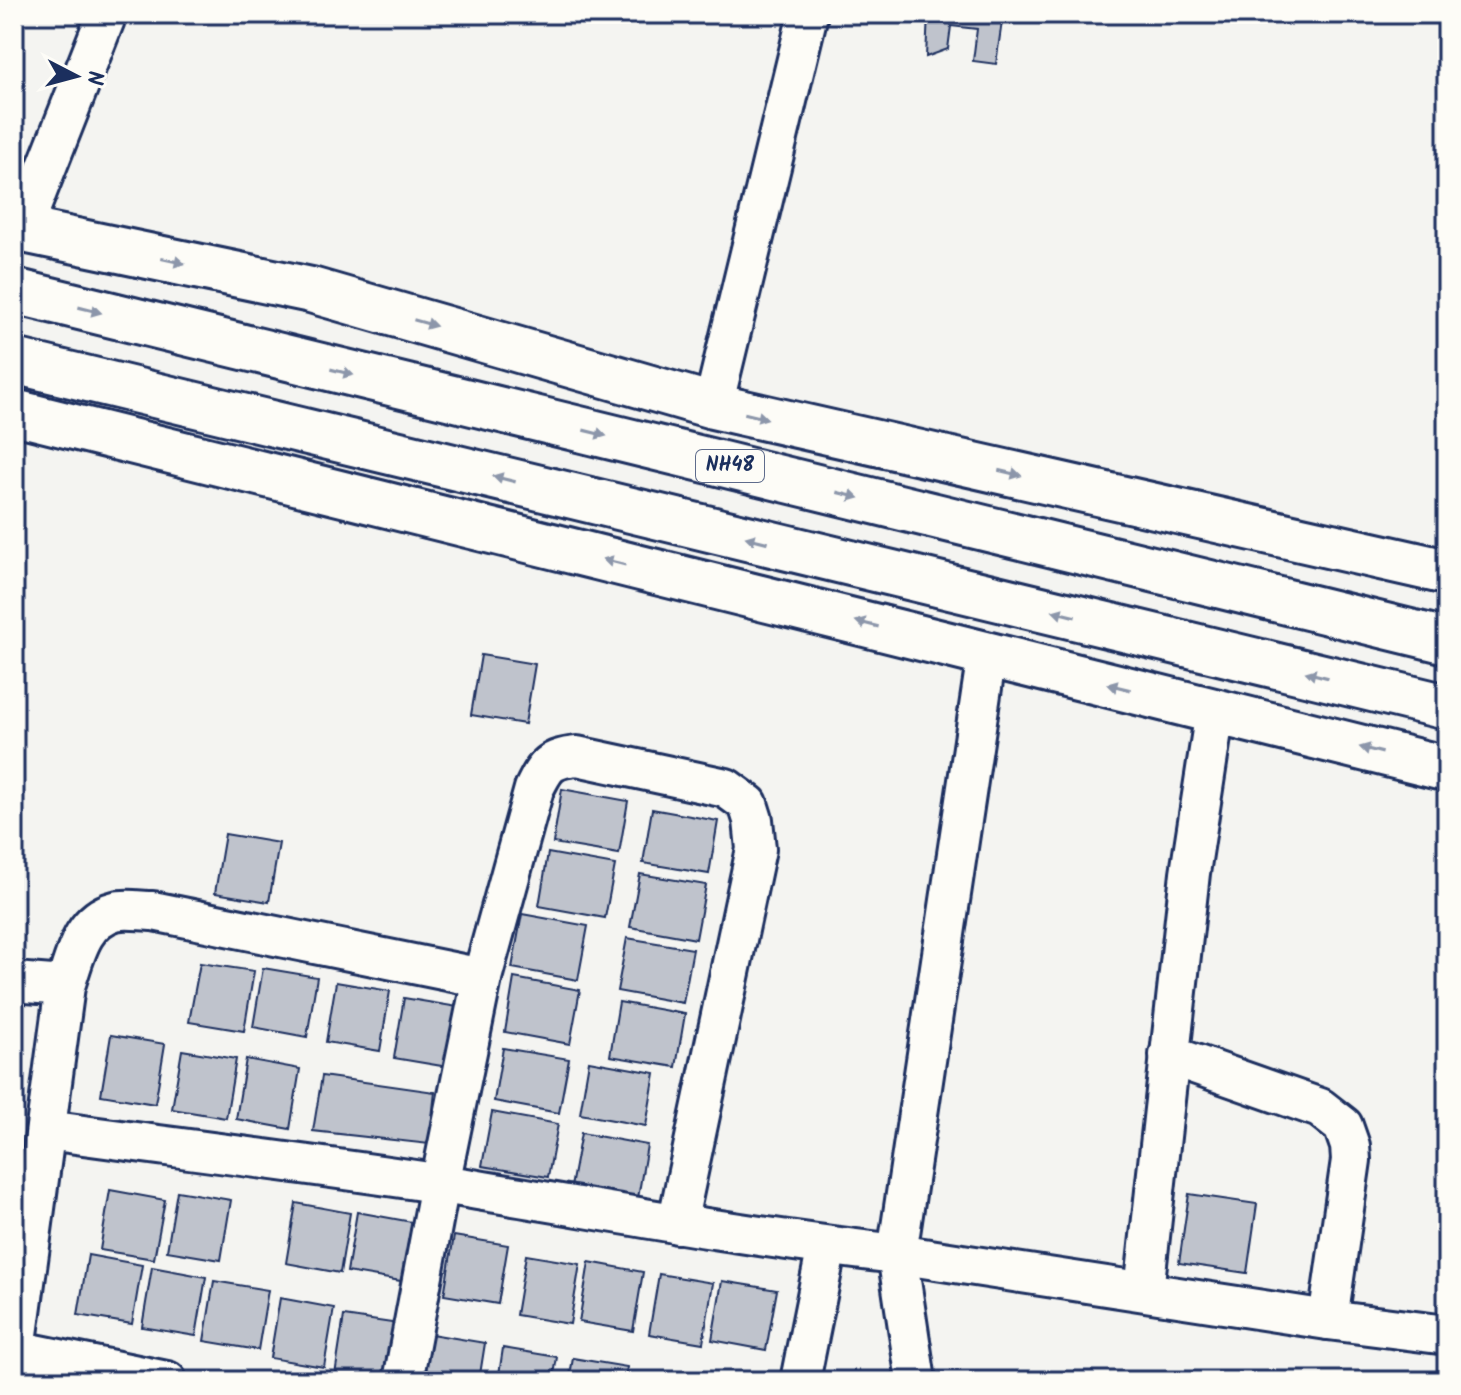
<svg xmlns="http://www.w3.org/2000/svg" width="1461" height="1395" font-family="Kalam,sans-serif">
  <rect width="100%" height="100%" fill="#f4f4f1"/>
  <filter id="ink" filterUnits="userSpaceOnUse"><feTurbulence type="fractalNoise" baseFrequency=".0125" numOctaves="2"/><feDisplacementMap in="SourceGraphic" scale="16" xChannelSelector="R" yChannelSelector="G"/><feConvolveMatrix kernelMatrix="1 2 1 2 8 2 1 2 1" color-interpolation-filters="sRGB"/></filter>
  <g filter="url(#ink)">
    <!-- building -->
    <g fill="#bfc3cc" stroke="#1b2f5e" stroke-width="2">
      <path d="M 928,14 L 1003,14 L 996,64 L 973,61 L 977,29 L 951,26 L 948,49 L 926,57 Z"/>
      <path d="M 481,655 L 535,664 L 525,724 L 471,715 Z"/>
      <path d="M 562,789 L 628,801 L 619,854 L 553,843 Z"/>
      <path d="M 652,809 L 718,821 L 709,874 L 643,863 Z"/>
      <path d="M 225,834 L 279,843 L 269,902 L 215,893 Z"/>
      <path d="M 548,853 L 615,865 L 605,918 L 539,906 Z"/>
      <path d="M 640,874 L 706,885 L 696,939 L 630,927 Z"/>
      <path d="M 522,914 L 588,926 L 578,980 L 512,968 Z"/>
      <path d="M 627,938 L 693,949 L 683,1003 L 617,991 Z"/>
      <path d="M 200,963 L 254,971 L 244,1031 L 189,1022 Z"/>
      <path d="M 263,968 L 317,977 L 307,1037 L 253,1027 Z"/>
      <path d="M 514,978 L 580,990 L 570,1044 L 505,1032 Z"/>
      <path d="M 336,982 L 390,991 L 380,1051 L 326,1042 Z"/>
      <path d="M 404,998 L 458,1007 L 448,1067 L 394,1058 Z"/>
      <path d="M 619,1002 L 685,1014 L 676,1067 L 610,1056 Z"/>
      <path d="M 111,1035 L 165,1044 L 155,1104 L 101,1095 Z"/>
      <path d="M 503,1048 L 569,1059 L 559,1113 L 494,1101 Z"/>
      <path d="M 182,1050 L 236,1059 L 226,1118 L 172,1109 Z"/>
      <path d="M 246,1059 L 300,1069 L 290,1129 L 236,1119 Z"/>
      <path d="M 589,1061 L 655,1073 L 646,1126 L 580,1114 Z"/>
      <path d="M 322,1076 L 435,1092 L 429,1144 L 313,1131 Z"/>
      <path d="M 492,1112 L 558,1124 L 548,1177 L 482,1166 Z"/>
      <path d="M 581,1133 L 647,1145 L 638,1198 L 571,1187 Z"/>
      <path d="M 110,1190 L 165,1200 L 154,1259 L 100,1250 Z"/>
      <path d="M 177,1191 L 231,1200 L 221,1260 L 167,1251 Z"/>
      <path d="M 1189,1194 L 1257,1204 L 1247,1273 L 1179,1263 Z"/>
      <path d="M 296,1203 L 350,1213 L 340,1273 L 286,1263 Z"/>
      <path d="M 357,1212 L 412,1222 L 401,1281 L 347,1272 Z"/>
      <path d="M 454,1236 L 508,1245 L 498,1304 L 444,1295 Z"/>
      <path d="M 88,1255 L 142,1265 L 132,1324 L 78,1315 Z"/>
      <path d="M 526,1255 L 580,1264 L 570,1324 L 516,1315 Z"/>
      <path d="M 589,1262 L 643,1272 L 633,1331 L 579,1322 Z"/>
      <path d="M 152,1267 L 206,1277 L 196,1336 L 142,1327 Z"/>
      <path d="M 659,1274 L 713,1283 L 703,1343 L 649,1334 Z"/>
      <path d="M 214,1281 L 268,1290 L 258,1350 L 204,1341 Z"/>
      <path d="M 722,1281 L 777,1290 L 766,1350 L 712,1340 Z"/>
      <path d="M 280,1298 L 334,1308 L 324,1367 L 270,1358 Z"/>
      <path d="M 344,1316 L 399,1324 L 389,1381 L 370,1381 L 335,1375 Z"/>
      <path d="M 431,1334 L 485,1343 L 479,1381 L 423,1381 Z"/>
      <path d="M 503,1348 L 557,1357 L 553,1381 L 498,1381 Z"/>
      <path d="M 573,1358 L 627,1367 L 625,1381 L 569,1381 Z"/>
    </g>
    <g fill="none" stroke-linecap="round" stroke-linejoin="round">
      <!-- minor casing -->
      <g stroke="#1b2f5e" stroke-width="44">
        <g id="minor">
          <path d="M 22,230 L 107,14"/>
          <path d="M 713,406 L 808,14"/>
          <path d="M 14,982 L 65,986"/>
          <path d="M 1169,1055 L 1320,1108 L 1343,1126 L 1350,1146 L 1351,1160 L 1328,1320"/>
          <path d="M 46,1130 C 178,1148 310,1164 442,1184 C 594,1209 744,1237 897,1254 L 1328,1320 L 1447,1335"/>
          <path d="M 1144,1291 L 1190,873 L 1215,711"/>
          <path d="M 16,1350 L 167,1381"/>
          <path d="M 14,1364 L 65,986 C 75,957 81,920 115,911 C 126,908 141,911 153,911 L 482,978"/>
          <path d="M 403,1381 L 440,1184 L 482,978 L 534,789 C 546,765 549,759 577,756 L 726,788 L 748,804 L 753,820 L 756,849 L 677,1224"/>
          <path d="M 800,1381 L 827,1246"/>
          <path d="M 916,1381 L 897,1254 L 987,654"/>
        </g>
      </g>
      <!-- trunk casing -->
      <g stroke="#1b2f5e" stroke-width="50">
        <g id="trunk">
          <path d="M 14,228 L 311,290 L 713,406 L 1447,572"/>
          <path d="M 14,291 L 1447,641"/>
          <path d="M 14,361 L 1447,707"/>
          <path d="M 14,412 L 1447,769"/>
        </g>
      </g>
      <!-- minor -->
      <use href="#minor" stroke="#fdfcf7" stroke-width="38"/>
      <!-- trunk -->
      <use href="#trunk" stroke="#fdfcf7" stroke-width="44"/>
    </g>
    <!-- one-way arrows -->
    <defs><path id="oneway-solid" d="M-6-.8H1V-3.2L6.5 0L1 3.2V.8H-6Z" transform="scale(2)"/></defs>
    <g fill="#8c96aa">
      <use href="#oneway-solid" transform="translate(173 261) rotate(12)"/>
      <use href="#oneway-solid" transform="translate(90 310) rotate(14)"/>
      <use href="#oneway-solid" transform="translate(425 323) rotate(16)"/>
      <use href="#oneway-solid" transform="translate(342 372) rotate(14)"/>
      <use href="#oneway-solid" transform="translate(756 416) rotate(13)"/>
      <use href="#oneway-solid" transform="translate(595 433) rotate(14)"/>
      <use href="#oneway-solid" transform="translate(1010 473) rotate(13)"/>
      <use href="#oneway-solid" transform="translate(504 479) rotate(-166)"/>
      <use href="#oneway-solid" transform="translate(848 495) rotate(14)"/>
      <use href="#oneway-solid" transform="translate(757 540) rotate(-166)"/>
      <use href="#oneway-solid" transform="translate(614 562) rotate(-166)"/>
      <use href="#oneway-solid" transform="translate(1064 614) rotate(-166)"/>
      <use href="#oneway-solid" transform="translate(867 624) rotate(-166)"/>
      <use href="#oneway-solid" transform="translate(1317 675) rotate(-166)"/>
      <use href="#oneway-solid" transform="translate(1119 687) rotate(-166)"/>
      <use href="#oneway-solid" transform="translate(1371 750) rotate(-166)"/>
    </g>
  </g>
  <g text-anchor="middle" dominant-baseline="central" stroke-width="8" stroke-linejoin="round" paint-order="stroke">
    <!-- shield labels -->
    <rect fill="#fdfcf7" stroke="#5f6c8c" stroke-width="2" x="696" y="450" width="68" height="32" rx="6"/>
    <g font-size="20" font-weight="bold" fill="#1b2f5e">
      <text x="730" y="466">NH48</text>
    </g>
  </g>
  <!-- margin -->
  <rect width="1461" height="1395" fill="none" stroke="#fdfcf7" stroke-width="48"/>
  <rect x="24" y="24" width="1413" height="1347" fill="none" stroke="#1b2f5e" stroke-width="3" filter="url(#ink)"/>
  <!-- north arrow -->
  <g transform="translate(76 76) rotate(96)" stroke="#fdfcf7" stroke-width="6" paint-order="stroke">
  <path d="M0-6L14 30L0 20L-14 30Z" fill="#1b2f5e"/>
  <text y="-12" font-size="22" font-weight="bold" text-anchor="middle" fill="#1b2f5e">N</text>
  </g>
</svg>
